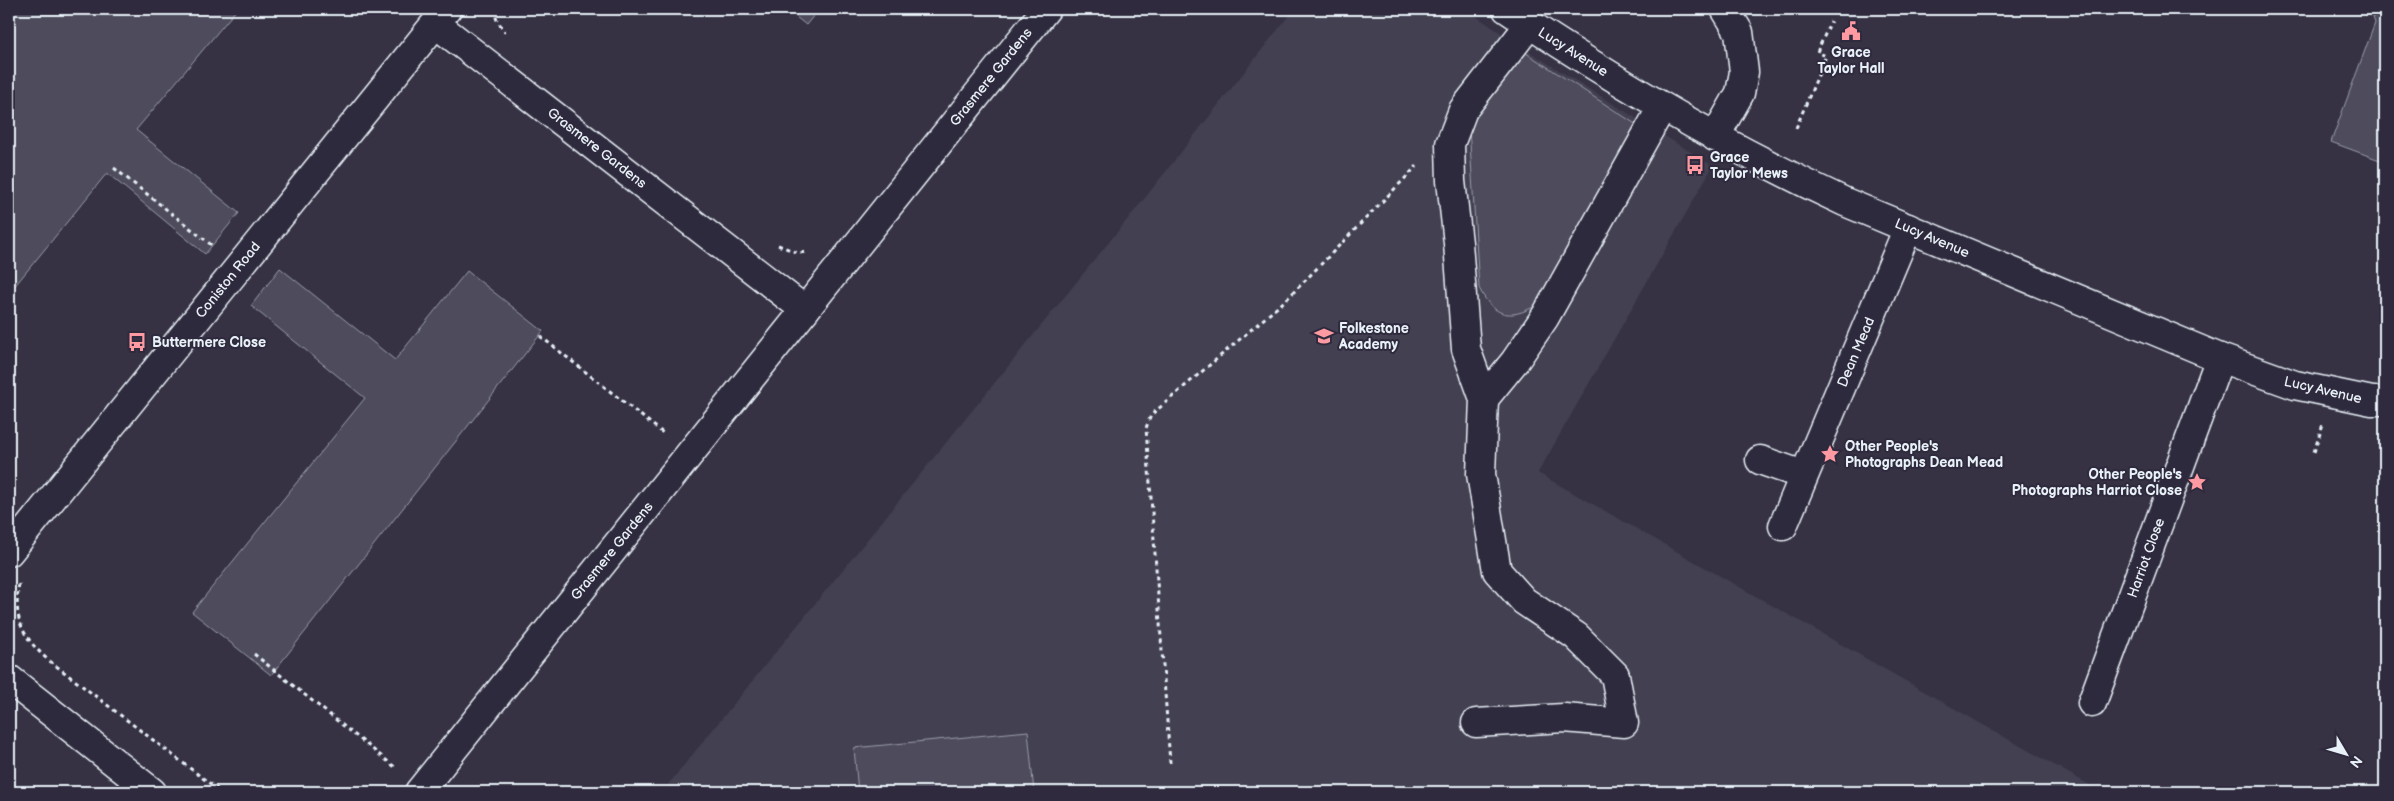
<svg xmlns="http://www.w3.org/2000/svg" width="2394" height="801" font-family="'Balsamiq Sans',sans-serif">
  <rect width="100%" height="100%" fill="#363244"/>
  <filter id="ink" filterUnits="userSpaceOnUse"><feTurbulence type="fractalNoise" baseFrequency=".02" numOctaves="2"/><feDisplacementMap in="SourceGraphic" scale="10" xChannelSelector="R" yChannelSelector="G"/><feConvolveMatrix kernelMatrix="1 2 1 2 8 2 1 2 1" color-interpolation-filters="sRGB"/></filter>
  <g filter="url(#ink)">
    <!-- built -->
    <path fill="#433f51" d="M 1294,9 L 1465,9 L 1533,54 L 1713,166 L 1538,473 L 2102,792 L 662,792 L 1144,199 Z"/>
    <!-- green -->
    <g fill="#4d4b5c" stroke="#9a9eaa">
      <path d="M 9,9 L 237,9 L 136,130 L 239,213 L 205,254 L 107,173 L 9,293 Z"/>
      <path d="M 786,9 L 819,9 L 806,25 Z"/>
      <path d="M 2370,9 L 2385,9 L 2385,162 L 2331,142 L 2375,23 Z"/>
      <path d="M 1523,51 L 1637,125 L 1542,302 C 1513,320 1495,320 1479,288 L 1469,127 Z"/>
      <path d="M 280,268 L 395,360 L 467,271 L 543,331 L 271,675 L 192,612 L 365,398 L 251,306 Z"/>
      <path d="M 1028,731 L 1034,792 L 858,792 L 854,748 Z"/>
    </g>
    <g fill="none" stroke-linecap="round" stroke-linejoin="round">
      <!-- minor casing -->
      <g stroke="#e8f1f8" stroke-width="31">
        <g id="minor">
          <path d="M 1507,9 C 1615,82 1727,147 1845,202 L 2220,358 L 2295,385 L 2372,401 L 2385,401"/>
          <path d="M 436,24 L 805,310"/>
          <path d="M 1715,137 L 1740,93 L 1744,72 L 1739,32 L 1725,9"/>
          <path d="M 1484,399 L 1515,361 L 1545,317 L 1662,107"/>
          <path d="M 1760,460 L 1803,475"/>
          <path d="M 1783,526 L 1908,228"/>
          <path d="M 9,552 L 447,9"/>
          <path d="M 9,679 L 152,792"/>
          <path d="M 2092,703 L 2220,358"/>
          <path d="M 1476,723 L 1564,718 L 1624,723 L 1615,675 L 1576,636 L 1524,601 L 1497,571 L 1481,474 L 1484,399 L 1466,349 L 1458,243 L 1451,181 L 1450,144 L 1463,110 L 1529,25"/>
          <path d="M 419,792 L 1046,9"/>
        </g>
      </g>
      <!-- path -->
      <g stroke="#e8f1f8" stroke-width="3" stroke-dasharray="4 4" stroke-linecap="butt">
        <path d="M 493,9 L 497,20 L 505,32"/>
        <path d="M 2381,9 L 2385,24"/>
        <path d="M 1796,128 L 1826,56 L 1817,52 L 1831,21"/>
        <path d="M 114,168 L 214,247"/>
        <path d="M 778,245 L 798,253 L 808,252"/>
        <path d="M 540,336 L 663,433"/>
        <path d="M 2314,452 L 2323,424"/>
        <path d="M 19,584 C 13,619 22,636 47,659 L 221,792"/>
        <path d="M 254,654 L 396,768"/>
        <path d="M 1170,763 L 1146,428 L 1151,415 L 1287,299 L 1417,166"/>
        <path d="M 2382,776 L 2385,777"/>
      </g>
      <!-- minor -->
      <use href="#minor" stroke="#2f2a3d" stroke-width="28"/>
    </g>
  </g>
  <!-- icons -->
  <defs>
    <g id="civic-bare" transform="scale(1.5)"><path d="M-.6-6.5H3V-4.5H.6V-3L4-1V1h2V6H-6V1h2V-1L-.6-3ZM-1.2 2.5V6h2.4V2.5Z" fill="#ff9aa2" stroke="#2f2a3d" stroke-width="2.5" paint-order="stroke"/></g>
    <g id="bus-bare" transform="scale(1.5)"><path d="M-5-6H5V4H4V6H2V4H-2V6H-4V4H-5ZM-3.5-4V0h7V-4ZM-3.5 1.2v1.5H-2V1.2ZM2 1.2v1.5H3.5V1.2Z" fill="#ff9aa2" stroke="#2f2a3d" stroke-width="2.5" paint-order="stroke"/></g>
    <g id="school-bare" transform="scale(1.5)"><path d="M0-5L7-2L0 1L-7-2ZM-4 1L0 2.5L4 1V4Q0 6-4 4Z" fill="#ff9aa2" stroke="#2f2a3d" stroke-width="2.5" paint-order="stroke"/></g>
    <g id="sight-bare" transform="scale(1.5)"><path d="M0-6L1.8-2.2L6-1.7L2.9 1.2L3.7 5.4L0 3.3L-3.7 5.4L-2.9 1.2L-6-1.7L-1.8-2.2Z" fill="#ff9aa2" stroke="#2f2a3d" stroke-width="2.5" paint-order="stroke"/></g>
  </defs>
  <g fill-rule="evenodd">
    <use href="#civic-bare" x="1851" y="31"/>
    <use href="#bus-bare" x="1695" y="165"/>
    <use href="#school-bare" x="1324" y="336"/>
    <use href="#bus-bare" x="137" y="342"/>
    <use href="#sight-bare" x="1830" y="454"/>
    <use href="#sight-bare" x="2197" y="482"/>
  </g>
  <g text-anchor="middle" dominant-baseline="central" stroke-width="4" stroke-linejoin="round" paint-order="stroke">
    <!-- street labels -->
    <g font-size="14" fill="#e8f1f8" stroke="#2f2a3d">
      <text transform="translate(1573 52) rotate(32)">Lucy Avenue</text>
      <text transform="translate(991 77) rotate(-51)">Grasmere Gardens</text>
      <text transform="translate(597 148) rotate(38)">Grasmere Gardens</text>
      <text transform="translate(1932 238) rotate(23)">Lucy Avenue</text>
      <text transform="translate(228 280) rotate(-51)">Coniston Road</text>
      <text transform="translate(1856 352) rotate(-67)">Dean Mead</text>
      <text transform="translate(2323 390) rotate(13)">Lucy Avenue</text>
      <text transform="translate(612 551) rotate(-51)">Grasmere Gardens</text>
      <text transform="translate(2146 558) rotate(-70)">Harriot Close</text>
    </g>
    <!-- poi labels -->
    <g font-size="14" font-weight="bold" fill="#e8f1f8" stroke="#2f2a3d" text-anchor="start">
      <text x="1851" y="52" text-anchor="middle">Grace<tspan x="1851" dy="16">Taylor Hall</tspan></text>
      <text x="1710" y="157">Grace<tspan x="1710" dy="16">Taylor Mews</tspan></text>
      <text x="1339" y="328">Folkestone<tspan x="1339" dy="16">Academy</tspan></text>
      <text x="152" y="342">Buttermere Close</text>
      <text x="1845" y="446">Other People's<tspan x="1845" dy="16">Photographs Dean Mead</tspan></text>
      <text x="2182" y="474" text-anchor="end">Other People's<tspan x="2182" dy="16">Photographs Harriot Close</tspan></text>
    </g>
  </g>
  <!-- margin -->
  <rect width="2394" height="801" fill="none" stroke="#2f2a3d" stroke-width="30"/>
  <rect x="15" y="15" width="2364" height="771" fill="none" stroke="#e8f1f8" stroke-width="2" filter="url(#ink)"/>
  <!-- north arrow -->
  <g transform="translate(2346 754) rotate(128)" stroke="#2f2a3d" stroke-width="4" paint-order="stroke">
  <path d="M0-4L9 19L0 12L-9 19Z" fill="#e8f1f8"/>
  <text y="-8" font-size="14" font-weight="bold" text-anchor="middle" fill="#e8f1f8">N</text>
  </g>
</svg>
